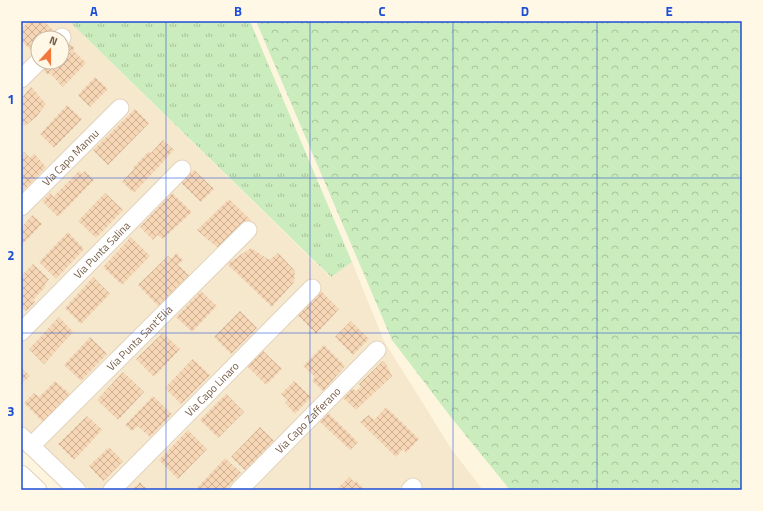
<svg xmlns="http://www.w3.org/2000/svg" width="763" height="511" font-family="'Titillium Web',sans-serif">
  <defs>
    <pattern id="grass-tufts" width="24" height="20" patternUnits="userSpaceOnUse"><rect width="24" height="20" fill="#cbecbd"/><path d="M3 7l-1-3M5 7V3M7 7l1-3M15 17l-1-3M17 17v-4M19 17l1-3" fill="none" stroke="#a9c29b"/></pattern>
    <pattern id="forest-crowns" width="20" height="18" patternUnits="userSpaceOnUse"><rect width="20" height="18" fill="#cbecbd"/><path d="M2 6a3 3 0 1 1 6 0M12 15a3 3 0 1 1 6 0" fill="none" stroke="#a9c29b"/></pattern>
    <pattern id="building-cross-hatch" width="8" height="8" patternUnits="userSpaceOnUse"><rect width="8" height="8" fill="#f6d6b5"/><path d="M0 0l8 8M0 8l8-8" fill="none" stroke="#ccb195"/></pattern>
  </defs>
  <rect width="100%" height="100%" fill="#fef5df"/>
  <!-- residential -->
  <path fill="#f6e8cd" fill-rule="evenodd" d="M 21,21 L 101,21 L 86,38 L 330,277 L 352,262 L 384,341 L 452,450 L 483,490 L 90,490 L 21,426 ZM 38,38 L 62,38 L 62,62 L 38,62 Z"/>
  <!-- grass -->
  <path fill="url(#grass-tufts)" d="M 69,21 L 250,21 L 352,262 L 331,277 Z"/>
  <!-- forest -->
  <path fill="url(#forest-crowns)" d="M 256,21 L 742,21 L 742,490 L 510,490 L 450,416 L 392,340 Z"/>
  <!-- building -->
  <g fill="url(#building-cross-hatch)">
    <path d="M 29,21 L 44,21 L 54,31 L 47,38 L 38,38 L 38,47 L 33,52 L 21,41 L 21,29 Z"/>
    <path d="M 68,42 L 75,48 L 73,50 L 86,63 L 63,87 L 50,73 L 48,75 L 42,69 L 48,63 L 50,64 L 52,62 L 62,62 L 62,52 L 63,51 L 62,48 Z"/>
    <path d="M 95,77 L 108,89 L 90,107 L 78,95 Z"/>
    <path d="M 31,87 L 46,104 L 37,116 L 25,126 L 21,122 L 21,99 Z"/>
    <path d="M 67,105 L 82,119 L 54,148 L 40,134 Z"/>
    <path d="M 135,109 L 149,123 L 108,165 L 93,150 Z"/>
    <path d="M 163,140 L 174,150 L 134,193 L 122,182 L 134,169 L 133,168 L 149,151 L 151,153 Z"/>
    <path d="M 24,152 L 30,158 L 34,154 L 46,167 L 21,193 L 21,156 Z"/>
    <path d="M 194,170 L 214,189 L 201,202 L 181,183 Z"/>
    <path d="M 79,171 L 82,174 L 85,171 L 94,180 L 58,217 L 42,201 L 50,193 L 53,197 Z"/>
    <path d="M 105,193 L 123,210 L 96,238 L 78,221 Z"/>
    <path d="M 172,193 L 192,212 L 163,239 L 157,235 L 153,240 L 140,227 Z"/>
    <path d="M 229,199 L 251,220 L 219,249 L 197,230 Z"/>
    <path d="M 33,215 L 42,224 L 23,244 L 21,243 L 21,228 Z"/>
    <path d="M 68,232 L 84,249 L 56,279 L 39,262 Z"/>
    <path d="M 131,237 L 150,256 L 122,285 L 103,267 Z"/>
    <path d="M 251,248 L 269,260 L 278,253 L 295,271 L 294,282 L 272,307 L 227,264 Z"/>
    <path d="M 176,253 L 183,260 L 178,265 L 189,275 L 158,306 L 138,285 L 168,256 L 171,259 Z"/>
    <path d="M 33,264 L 49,279 L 44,285 L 46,286 L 33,300 L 35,302 L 26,311 L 23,309 L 21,312 L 21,276 Z"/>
    <path d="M 93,277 L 110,294 L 81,324 L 65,308 Z"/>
    <path d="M 320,290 L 339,309 L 316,334 L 297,314 Z"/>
    <path d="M 201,291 L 217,306 L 192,332 L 176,317 Z"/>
    <path d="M 240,311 L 257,328 L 231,354 L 214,337 Z"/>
    <path d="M 59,317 L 73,332 L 44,364 L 29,349 Z"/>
    <path d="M 351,321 L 369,339 L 353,355 L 335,337 Z"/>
    <path d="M 163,333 L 180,349 L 154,377 L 136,359 Z"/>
    <path d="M 90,337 L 107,354 L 81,381 L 64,365 Z"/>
    <path d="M 324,345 L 345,366 L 323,391 L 312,381 L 315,377 L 303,366 Z"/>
    <path d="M 261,349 L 282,369 L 266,385 L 246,365 Z"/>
    <path d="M 193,359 L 210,375 L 181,404 L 165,388 Z"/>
    <path d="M 383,361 L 385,362 L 392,376 L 356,410 L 343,398 L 352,388 L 356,391 L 361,387 L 359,384 Z"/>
    <path d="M 21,367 L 30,376 L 21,384 Z"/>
    <path d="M 123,372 L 144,392 L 118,420 L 97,400 Z"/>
    <path d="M 55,381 L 70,394 L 43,422 L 24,403 L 34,393 L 39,397 Z"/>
    <path d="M 294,381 L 311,397 L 295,414 L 285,403 L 288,400 L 281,394 Z"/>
    <path d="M 226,394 L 244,412 L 218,438 L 200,420 Z"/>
    <path d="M 153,396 L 172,414 L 150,437 L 138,426 L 132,431 L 125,425 Z"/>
    <path d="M 386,407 L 419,439 L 406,453 L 403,449 L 396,457 L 360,422 L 369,415 L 374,420 Z"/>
    <path d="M 327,412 L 358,442 L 350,450 L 319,421 Z"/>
    <path d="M 87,416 L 102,430 L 74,460 L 58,444 Z"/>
    <path d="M 260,427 L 274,441 L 246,471 L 231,457 Z"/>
    <path d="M 188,430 L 207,449 L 178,479 L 159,460 Z"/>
    <path d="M 109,447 L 123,461 L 103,481 L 89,466 Z"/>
    <path d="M 225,458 L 241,473 L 225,490 L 199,490 L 197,488 Z"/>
    <path d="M 349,477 L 355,483 L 356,481 L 365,490 L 336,490 Z"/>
    <path d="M 140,482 L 148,490 L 132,490 Z"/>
  </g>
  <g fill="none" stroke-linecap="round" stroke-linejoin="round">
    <!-- minor casing -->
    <g stroke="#e3d2bb" stroke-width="19">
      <g id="minor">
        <path d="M 62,38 L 62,37"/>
        <path d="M 21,79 L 38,62"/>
        <path id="s1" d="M 21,207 L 120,108"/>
        <path id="s2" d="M 21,332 L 182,169"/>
        <path d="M 21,436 L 77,490"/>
        <path id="s3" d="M 31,446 L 248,230"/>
        <path d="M 21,474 L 38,490"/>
        <path id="s4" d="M 112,490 L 312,288"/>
        <path id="s5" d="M 239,490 L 377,350"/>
        <path d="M 410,490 L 413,487"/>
      </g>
    </g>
    <!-- minor -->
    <use href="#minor" stroke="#fff" stroke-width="17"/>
  </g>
  <!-- grid -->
  <path fill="none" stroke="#1d4ed8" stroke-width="1" stroke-opacity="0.55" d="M 166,21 L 166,490M 310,21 L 310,490M 453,21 L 453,490M 597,21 L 597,490M 21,178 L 742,178M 21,333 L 742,333"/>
  <g text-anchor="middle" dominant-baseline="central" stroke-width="3" stroke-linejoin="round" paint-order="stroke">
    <!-- street labels -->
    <g font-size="11" fill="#765c45" stroke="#fff8e7">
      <text stroke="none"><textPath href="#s1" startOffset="70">Via Capo Mannu</textPath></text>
      <text stroke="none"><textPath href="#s2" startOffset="115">Via Punta Salina</textPath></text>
      <text stroke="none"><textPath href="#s3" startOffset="153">Via Punta Sant'Elia</textPath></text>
      <text stroke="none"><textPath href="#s4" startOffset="142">Via Capo Linaro</textPath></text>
      <text stroke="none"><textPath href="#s5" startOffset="98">Via Capo Zafferano</textPath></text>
    </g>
  </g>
  <!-- border -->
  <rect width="763" height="511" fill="none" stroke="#fff8e7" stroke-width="44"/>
  <!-- north arrow -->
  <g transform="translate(50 50) rotate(21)"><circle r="19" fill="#fff8e7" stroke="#c8baa6"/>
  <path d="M0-3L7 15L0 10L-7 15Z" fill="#f2773a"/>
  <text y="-6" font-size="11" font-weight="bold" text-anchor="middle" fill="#765c45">N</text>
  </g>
  <rect x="22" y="22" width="719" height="467" fill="none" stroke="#1d4ed8" stroke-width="1.5"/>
  <g font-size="13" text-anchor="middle" font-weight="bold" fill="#1d4ed8">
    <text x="94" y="16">A</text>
    <text x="238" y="16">B</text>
    <text x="382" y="16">C</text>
    <text x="525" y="16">D</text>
    <text x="669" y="16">E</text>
    <text x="11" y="104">1</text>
    <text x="11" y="260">2</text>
    <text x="11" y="416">3</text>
  </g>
</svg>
